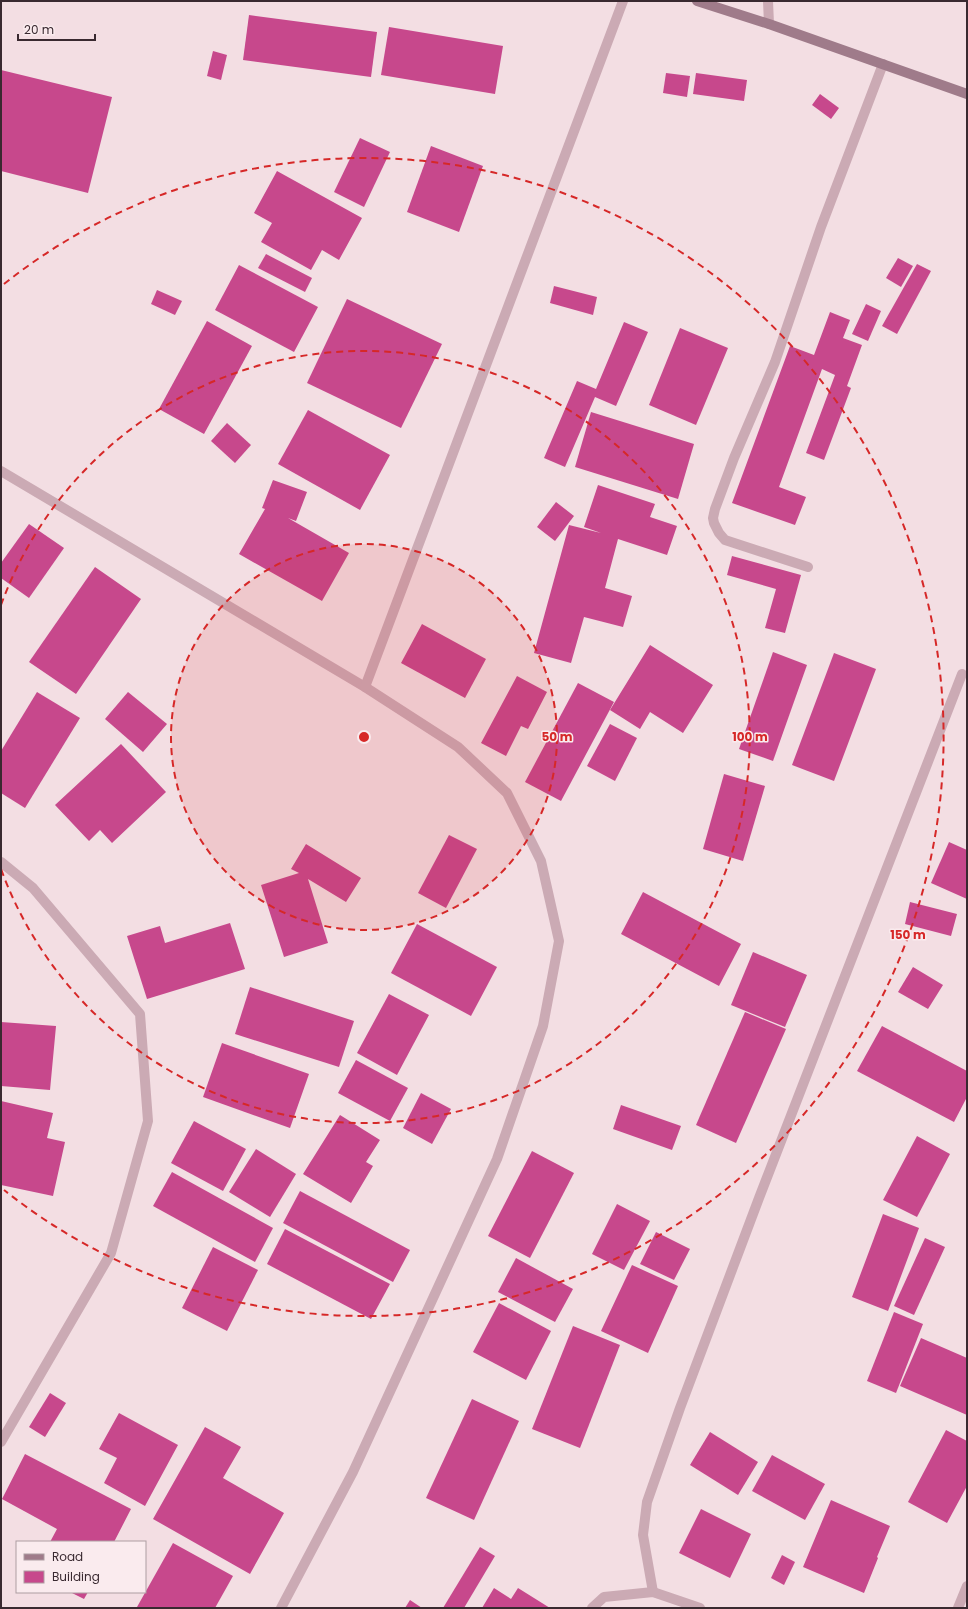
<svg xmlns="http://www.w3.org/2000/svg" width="968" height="1609" font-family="Poppins,sans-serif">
  <rect width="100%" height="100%" fill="#f3dee3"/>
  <!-- building -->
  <g fill="#c7488c">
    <path d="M 249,15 L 377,32 L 371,77 L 243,60 Z"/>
    <path d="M 389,27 L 503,46 L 495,94 L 381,75 Z"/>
    <path d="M 213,51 L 227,55 L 221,80 L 207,76 Z"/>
    <path d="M 1,70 L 112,97 L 88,193 L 1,171 Z"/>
    <path d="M 666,73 L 690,76 L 687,97 L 663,93 Z"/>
    <path d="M 696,73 L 747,80 L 744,101 L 693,94 Z"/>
    <path d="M 820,94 L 839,108 L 831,119 L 812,105 Z"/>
    <path d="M 360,138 L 390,152 L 364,207 L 334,192 Z"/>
    <path d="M 431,146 L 483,166 L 459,232 L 407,212 Z"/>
    <path d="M 277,171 L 362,218 L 339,260 L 322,250 L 311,270 L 261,242 L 272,223 L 254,213 Z"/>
    <path d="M 266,254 L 312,278 L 305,292 L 258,268 Z"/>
    <path d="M 898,258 L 913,266 L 901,287 L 886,278 Z"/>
    <path d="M 917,264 L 931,271 L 897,334 L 882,326 Z"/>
    <path d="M 239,265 L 318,307 L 294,352 L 215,310 Z"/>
    <path d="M 554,286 L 597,297 L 593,315 L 550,303 Z"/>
    <path d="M 157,290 L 182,301 L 175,315 L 151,304 Z"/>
    <path d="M 347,299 L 442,344 L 401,428 L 307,383 Z"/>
    <path d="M 866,304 L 881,311 L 868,341 L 852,334 Z"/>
    <path d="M 830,312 L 850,320 L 843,338 L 862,345 L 847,386 L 851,388 L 824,460 L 806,453 L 835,375 L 822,369 L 779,487 L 806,497 L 795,525 L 732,503 L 790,346 L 814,355 Z"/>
    <path d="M 207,321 L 252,346 L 204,434 L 159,409 Z"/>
    <path d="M 624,322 L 648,332 L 616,406 L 595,397 L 565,467 L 544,458 L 577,381 L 596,389 Z"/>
    <path d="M 680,328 L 728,348 L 696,425 L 649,405 Z"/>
    <path d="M 308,410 L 390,455 L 360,510 L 278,464 Z"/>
    <path d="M 591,412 L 694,444 L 678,499 L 575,467 Z"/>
    <path d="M 227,423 L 251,445 L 235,463 L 211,441 Z"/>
    <path d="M 273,480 L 307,492 L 296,521 L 288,518 L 349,553 L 322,601 L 239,554 L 265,509 L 262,508 Z"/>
    <path d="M 598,485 L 655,504 L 650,517 L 677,526 L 667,555 L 618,539 L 605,588 L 632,596 L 623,627 L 584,617 L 571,663 L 534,653 L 569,525 L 601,533 L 584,527 Z"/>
    <path d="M 556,502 L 574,516 L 555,541 L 537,527 Z"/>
    <path d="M 29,524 L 64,548 L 29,598 L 1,578 L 1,563 Z"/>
    <path d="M 732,556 L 801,575 L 785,633 L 765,628 L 776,589 L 727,575 Z"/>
    <path d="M 95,567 L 141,599 L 76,694 L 29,662 Z"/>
    <path d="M 422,624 L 486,659 L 465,698 L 401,663 Z"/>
    <path d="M 650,645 L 713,685 L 683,733 L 650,712 L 640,729 L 610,710 Z"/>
    <path d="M 773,652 L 807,665 L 773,761 L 739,749 Z"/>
    <path d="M 834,653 L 876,669 L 834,781 L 792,765 Z"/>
    <path d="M 517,676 L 547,692 L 528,729 L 521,726 L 506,756 L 481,743 Z"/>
    <path d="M 578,683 L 614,702 L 561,801 L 525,782 Z"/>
    <path d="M 37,692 L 80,718 L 25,808 L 1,793 L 1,751 Z"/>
    <path d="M 128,692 L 167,724 L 143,752 L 105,719 Z"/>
    <path d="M 610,724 L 637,738 L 615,781 L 587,766 Z"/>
    <path d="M 121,744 L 166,792 L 112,843 L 100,830 L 89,841 L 55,805 Z"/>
    <path d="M 724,774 L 765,786 L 743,861 L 703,849 Z"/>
    <path d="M 449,835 L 477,849 L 446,908 L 418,893 Z"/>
    <path d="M 949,842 L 967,850 L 967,899 L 931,883 Z"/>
    <path d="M 306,844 L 361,878 L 346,902 L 308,879 L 328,943 L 284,957 L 261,885 L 299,873 L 291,869 Z"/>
    <path d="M 643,892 L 741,944 L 719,986 L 621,934 Z"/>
    <path d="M 910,902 L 957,914 L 951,936 L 905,924 Z"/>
    <path d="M 230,923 L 245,969 L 147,999 L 127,936 L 160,926 L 165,943 Z"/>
    <path d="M 417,924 L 497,967 L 471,1016 L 391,973 Z"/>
    <path d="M 753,952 L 807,975 L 785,1027 L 731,1005 Z"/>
    <path d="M 913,967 L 943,985 L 928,1009 L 898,992 Z"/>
    <path d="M 250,987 L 354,1021 L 339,1067 L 235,1034 Z"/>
    <path d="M 389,994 L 429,1015 L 397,1075 L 357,1053 Z"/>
    <path d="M 745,1012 L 786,1029 L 736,1143 L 696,1125 Z"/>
    <path d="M 1,1022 L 56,1026 L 50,1090 L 1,1086 Z"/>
    <path d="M 882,1026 L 967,1071 L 967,1097 L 954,1122 L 857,1071 Z"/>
    <path d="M 222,1043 L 309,1074 L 290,1128 L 203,1097 Z"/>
    <path d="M 356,1060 L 408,1088 L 390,1121 L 338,1093 Z"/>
    <path d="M 421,1093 L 451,1109 L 432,1144 L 403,1128 Z"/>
    <path d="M 1,1101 L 53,1113 L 47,1138 L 65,1142 L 53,1196 L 1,1185 Z"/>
    <path d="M 621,1105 L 681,1126 L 672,1150 L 613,1129 Z"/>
    <path d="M 340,1115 L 380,1140 L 366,1162 L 373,1166 L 351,1203 L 303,1174 Z"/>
    <path d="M 194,1121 L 246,1149 L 223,1191 L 171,1163 Z"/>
    <path d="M 917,1136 L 950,1154 L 917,1217 L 883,1200 Z"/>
    <path d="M 256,1149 L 296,1174 L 270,1217 L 229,1192 Z"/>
    <path d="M 532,1151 L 574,1173 L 530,1258 L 488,1236 Z"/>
    <path d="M 172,1172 L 273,1228 L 255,1262 L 153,1206 Z"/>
    <path d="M 300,1191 L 410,1250 L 393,1282 L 283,1223 Z"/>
    <path d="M 617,1204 L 650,1221 L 624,1270 L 592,1254 Z"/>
    <path d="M 883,1214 L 919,1228 L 888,1311 L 852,1297 Z"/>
    <path d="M 285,1229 L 390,1284 L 371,1319 L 267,1264 Z"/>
    <path d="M 656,1232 L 690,1249 L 674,1280 L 640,1264 Z"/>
    <path d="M 925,1238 L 945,1247 L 914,1315 L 894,1306 Z"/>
    <path d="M 213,1247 L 258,1270 L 227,1331 L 182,1308 Z"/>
    <path d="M 516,1258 L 573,1289 L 555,1322 L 498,1292 Z"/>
    <path d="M 632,1265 L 678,1286 L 648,1353 L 601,1331 Z"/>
    <path d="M 499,1303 L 551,1331 L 526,1380 L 473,1352 Z"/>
    <path d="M 894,1312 L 923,1324 L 896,1393 L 867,1381 Z"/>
    <path d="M 573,1326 L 620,1345 L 580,1448 L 532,1429 Z"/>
    <path d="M 921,1338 L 967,1358 L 967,1415 L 900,1386 Z"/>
    <path d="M 50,1393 L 66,1403 L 45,1437 L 29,1427 Z"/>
    <path d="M 472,1399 L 519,1421 L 474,1520 L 426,1498 Z"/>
    <path d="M 119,1413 L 178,1445 L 145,1506 L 104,1483 L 117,1458 L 99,1449 Z"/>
    <path d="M 205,1427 L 241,1447 L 223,1478 L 284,1513 L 250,1574 L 153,1519 Z"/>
    <path d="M 946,1430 L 967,1441 L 967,1486 L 947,1523 L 908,1502 Z"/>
    <path d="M 710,1432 L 758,1462 L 738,1495 L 690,1465 Z"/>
    <path d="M 25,1454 L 131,1509 L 114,1542 L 50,1542 L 57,1529 L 2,1499 Z"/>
    <path d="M 772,1455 L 825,1484 L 805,1520 L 752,1491 Z"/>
    <path d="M 831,1500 L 890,1526 L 877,1557 L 878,1558 L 864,1593 L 803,1567 Z"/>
    <path d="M 701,1509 L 751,1534 L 730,1578 L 679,1553 Z"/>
    <path d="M 173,1543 L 233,1576 L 215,1608 L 137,1607 Z"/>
    <path d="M 480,1547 L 495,1556 L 464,1608 L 443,1608 Z"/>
    <path d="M 782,1555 L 795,1562 L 784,1585 L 771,1578 Z"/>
    <path d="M 494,1588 L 511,1599 L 518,1588 L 550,1608 L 482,1608 Z"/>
    <path d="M 70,1592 L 88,1592 L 84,1599 Z"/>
    <path d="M 410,1600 L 422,1608 L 405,1608 Z"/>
  </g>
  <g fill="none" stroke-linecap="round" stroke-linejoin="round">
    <!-- street -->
    <g stroke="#cbaab4" stroke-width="10">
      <path d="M 768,1 L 769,24"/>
      <path d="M 1,471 L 365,687 L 458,747 L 507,793 L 541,861 L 559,941 L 543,1026 L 497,1159 L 353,1472 L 281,1608"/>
      <path d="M 808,567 L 725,540 L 719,533 L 714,523 L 713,518 L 715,509 L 734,458 L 775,362 L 821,227 L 883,64"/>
      <path d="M 365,687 L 623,1"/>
      <path d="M 1,862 L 33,888 L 140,1014 L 148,1121 L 111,1253 L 1,1442"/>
      <path d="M 653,1592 L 643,1535 L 647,1502 L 680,1408 L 759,1198 L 962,674"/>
      <path d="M 592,1608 L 604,1597 L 653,1592 L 700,1608"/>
      <path d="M 958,1608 L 967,1586"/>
    </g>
    <!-- secondary -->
    <path stroke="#9f7b8a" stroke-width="10" d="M 697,1 L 769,24 L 967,94"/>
  </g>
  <!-- distance rings -->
  <circle cx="364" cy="737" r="193" fill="#d62828" fill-opacity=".12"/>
  <g fill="none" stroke="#d62828" stroke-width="2" stroke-dasharray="7 5">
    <circle cx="364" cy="737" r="193"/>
    <path d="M1 605A386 386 0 1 1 1 869"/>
    <path d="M4 284A579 579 0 1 1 4 1190"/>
  </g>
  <circle cx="364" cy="737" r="6" fill="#d62828" stroke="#faebee" stroke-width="2"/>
  <g font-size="12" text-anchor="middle" font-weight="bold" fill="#d62828" stroke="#faebee" stroke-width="3" stroke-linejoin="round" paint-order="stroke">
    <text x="557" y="741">50 m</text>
    <text x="750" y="741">100 m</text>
    <text x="908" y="939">150 m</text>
  </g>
  <!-- border -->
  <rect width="968" height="1609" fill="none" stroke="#392930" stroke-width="4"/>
  <!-- legend -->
  <rect x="16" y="1541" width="130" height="52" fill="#faebee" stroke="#ad9da2"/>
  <rect x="24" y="1554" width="20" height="6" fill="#9f7b8a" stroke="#ad9da2"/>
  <text x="52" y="1561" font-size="12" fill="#392930">Road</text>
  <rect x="24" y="1571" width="20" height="12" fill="#c7488c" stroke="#ad9da2"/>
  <text x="52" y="1581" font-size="12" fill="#392930">Building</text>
  <!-- scale -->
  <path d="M18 34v6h77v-6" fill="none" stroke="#392930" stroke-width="2"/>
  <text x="24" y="34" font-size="12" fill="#392930" stroke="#faebee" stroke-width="3" paint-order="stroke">20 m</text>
</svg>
